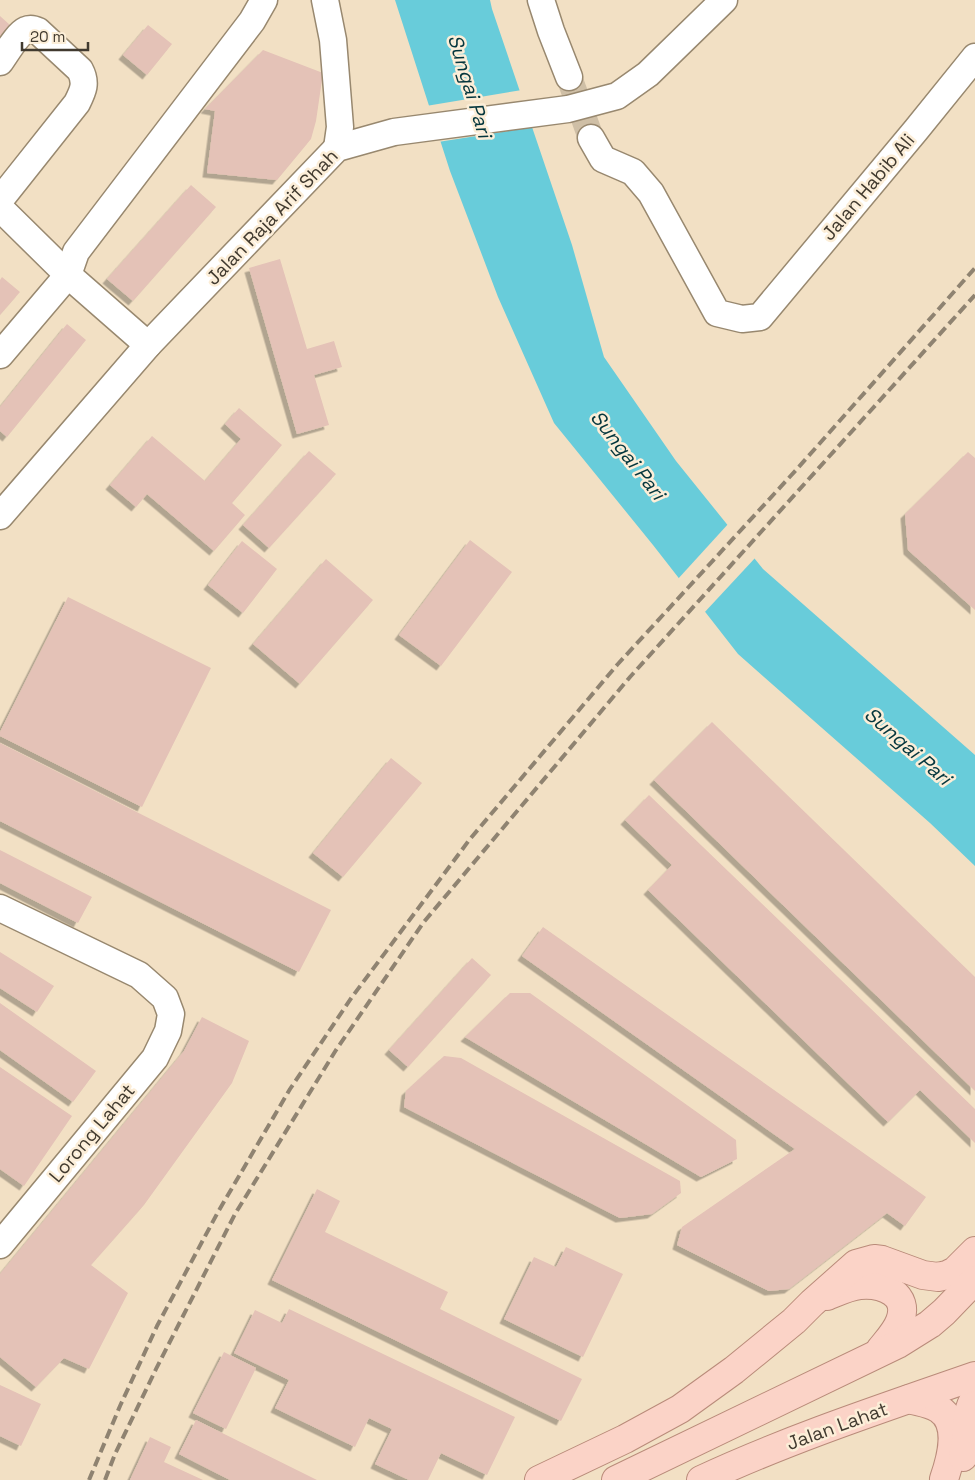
<svg xmlns="http://www.w3.org/2000/svg" width="975" height="1480" font-family="'Space Grotesk',sans-serif">
  <defs>
    <filter id="shadow"><feDropShadow dx="-4.5" dy="4.5" stdDeviation="0" flood-color="#0004"/></filter>
  </defs>
  <rect width="100%" height="100%" fill="#f2e0c4"/>
  <!-- water -->
  <path fill="#68ccda" d="M 395,0 L 490,0 L 492,9 L 572,245 L 604,357 L 676,461 L 763,569 L 975,755 L 975,866 L 930,823 L 738,654 L 653,545 L 554,423 L 498,297 L 450,171 Z"/>
  <!-- pier -->
  <g fill="#f2e0c4">
    <path d="M 522,90 L 534,127 L 438,142 L 426,106 Z"/>
    <path d="M 729,523 L 756,557 L 703,614 L 677,580 Z"/>
  </g>
  <!-- building -->
  <g fill="#e4c2b7" filter="url(#shadow)">
    <path d="M 0,16 L 10,25 L 0,37 Z"/>
    <path d="M 148,25 L 172,44 L 147,75 L 123,55 Z"/>
    <path d="M 263,50 L 323,73 L 316,121 L 311,139 L 277,180 L 207,173 L 215,111 L 205,109 Z"/>
    <path d="M 191,185 L 216,207 L 133,301 L 107,279 Z"/>
    <path d="M 280,259 L 307,349 L 334,341 L 342,367 L 314,375 L 329,425 L 297,434 L 249,268 Z"/>
    <path d="M 2,277 L 20,292 L 0,315 L 0,280 Z"/>
    <path d="M 67,324 L 86,340 L 7,437 L 0,431 L 0,407 Z"/>
    <path d="M 239,408 L 282,445 L 232,503 L 245,515 L 214,551 L 147,494 L 136,507 L 110,485 L 152,436 L 205,481 L 241,439 L 225,424 Z"/>
    <path d="M 309,451 L 336,474 L 269,548 L 243,525 Z"/>
    <path d="M 968,452 L 975,458 L 975,610 L 908,550 L 905,514 Z"/>
    <path d="M 470,540 L 512,572 L 441,666 L 399,635 Z"/>
    <path d="M 242,541 L 277,569 L 243,613 L 208,585 Z"/>
    <path d="M 326,559 L 373,600 L 300,684 L 253,644 Z"/>
    <path d="M 68,597 L 211,668 L 142,807 L 0,736 L 0,732 Z"/>
    <path d="M 712,722 L 975,977 L 975,1091 L 654,780 Z"/>
    <path d="M 0,743 L 331,910 L 299,972 L 0,821 Z"/>
    <path d="M 391,758 L 422,783 L 343,877 L 313,853 Z"/>
    <path d="M 649,795 L 975,1109 L 975,1143 L 920,1090 L 888,1122 L 648,890 L 672,865 L 625,820 Z"/>
    <path d="M 0,850 L 92,897 L 78,923 L 0,883 Z"/>
    <path d="M 543,927 L 926,1197 L 905,1226 L 887,1213 L 789,1289 L 769,1291 L 677,1245 L 682,1227 L 795,1149 L 522,956 Z"/>
    <path d="M 0,952 L 54,986 L 37,1012 L 0,988 Z"/>
    <path d="M 472,958 L 491,975 L 408,1067 L 389,1050 Z"/>
    <path d="M 510,993 L 530,993 L 736,1140 L 737,1159 L 701,1177 L 465,1037 Z"/>
    <path d="M 0,1003 L 96,1071 L 73,1102 L 0,1050 Z"/>
    <path d="M 202,1017 L 249,1041 L 232,1083 L 144,1205 L 91,1265 L 128,1293 L 89,1369 L 64,1358 L 36,1387 L 0,1357 L 0,1274 L 184,1051 Z"/>
    <path d="M 444,1056 L 461,1058 L 680,1181 L 681,1193 L 652,1214 L 620,1218 L 404,1107 L 406,1091 Z"/>
    <path d="M 0,1067 L 72,1116 L 24,1186 L 0,1169 Z"/>
    <path d="M 317,1189 L 340,1201 L 325,1232 L 448,1292 L 440,1309 L 582,1379 L 561,1421 L 272,1280 Z"/>
    <path d="M 566,1247 L 623,1274 L 583,1357 L 504,1319 L 534,1257 L 556,1267 Z"/>
    <path d="M 289,1309 L 515,1417 L 487,1475 L 441,1453 L 428,1480 L 409,1480 L 375,1464 L 392,1429 L 369,1418 L 355,1447 L 275,1408 L 289,1380 L 234,1353 L 255,1310 L 282,1323 Z"/>
    <path d="M 224,1352 L 256,1368 L 226,1429 L 193,1413 Z"/>
    <path d="M 0,1385 L 41,1404 L 21,1446 L 0,1436 Z"/>
    <path d="M 196,1420 L 317,1480 L 230,1480 L 179,1454 Z"/>
    <path d="M 150,1437 L 171,1447 L 164,1462 L 203,1480 L 130,1480 Z"/>
  </g>
  <g fill="none" stroke-linecap="round" stroke-linejoin="round">
    <!-- minor-tunnel -->
    <path stroke="#cfbfa6" stroke-width="26" stroke-dasharray="26 13" stroke-linecap="butt" d="M 569,77 L 591,138"/>
    <!-- minor casing -->
    <g stroke="#98886f" stroke-width="29">
      <g id="minor">
        <path d="M 325,0 L 333,40 L 340,127 L 337,148"/>
        <path d="M 541,0 L 551,31 L 569,77"/>
        <path d="M 0,62 C 6,54 17,34 26,30 C 30,28 34,29 38,31 L 80,70 C 87,83 83,91 77,103 L 0,200"/>
        <path d="M 591,138 L 603,159 L 633,172 L 651,193 L 717,313 L 742,319 L 760,317 L 916,130 L 975,57"/>
        <path d="M 0,208 L 68,275 L 148,345"/>
        <path d="M 0,355 L 68,275 L 76,252 L 252,21 L 264,0"/>
        <path d="M 0,516 L 148,345 L 337,148 L 394,132 L 568,109 L 617,96 L 648,74 L 724,0"/>
        <path d="M 0,908 L 139,975 L 165,998 L 171,1014 L 168,1031 L 155,1058 L 0,1245"/>
      </g>
    </g>
    <!-- major casing -->
    <g stroke="#b98b7a" stroke-width="30">
      <g id="major">
        <path d="M 827,1296 C 837,1292 849,1286 860,1285 C 883,1283 910,1294 900,1321 C 896,1332 887,1341 880,1350"/>
        <path d="M 909,1399 C 919,1402 931,1403 939,1409 C 961,1423 951,1459 944,1479"/>
        <path d="M 963,1457 C 969,1439 964,1413 975,1398"/>
        <path d="M 539,1480 L 625,1439 L 680,1409 L 734,1370 L 794,1321 L 812,1303 L 856,1264 L 874,1259 L 882,1260 L 923,1275 L 938,1277 L 947,1275 L 955,1271 L 975,1251"/>
        <path d="M 616,1480 L 898,1344 L 930,1324 L 944,1312 L 975,1280"/>
        <path d="M 701,1480 C 789,1439 883,1408 975,1376"/>
      </g>
    </g>
    <!-- minor -->
    <use href="#minor" stroke="#fff" stroke-width="26"/>
    <!-- major -->
    <use href="#major" stroke="#fbd3c7" stroke-width="28"/>
    <!-- rail -->
    <g stroke="#8f8371" stroke-width="4" stroke-dasharray="10 5" stroke-linecap="butt">
      <path d="M 89,1480 L 120,1406 L 157,1326 L 218,1212 L 290,1089 L 352,997 L 470,839 L 617,665 L 797,469 L 975,268"/>
      <path d="M 105,1480 L 115,1454 L 156,1369 L 235,1214 L 336,1050 L 423,923 L 630,677 L 975,295"/>
    </g>
  </g>
  <g text-anchor="middle" dominant-baseline="central" stroke-width="5" stroke-linejoin="round" paint-order="stroke">
    <!-- street labels -->
    <g font-size="19" fill="#413a2f" stroke="#fceed8">
      <text transform="translate(868 187) rotate(-50)">Jalan Habib Ali</text>
      <text transform="translate(272 217) rotate(-46)">Jalan Raja Arif Shah</text>
      <text transform="translate(92 1133) rotate(-50)">Lorong Lahat</text>
      <text transform="translate(837 1426) rotate(-20)">Jalan Lahat</text>
    </g>
    <!-- water labels -->
    <g font-size="20" font-style="italic" fill="#04363d" stroke="#fceed8">
      <text transform="translate(470 86) rotate(73)">Sungai Pari</text>
      <text transform="translate(628 455) rotate(52)">Sungai Pari</text>
      <text transform="translate(908 746) rotate(41)">Sungai Pari</text>
    </g>
  </g>
  <!-- scale -->
  <path d="M22 42v8h66v-8" fill="none" stroke="#413a2f" stroke-width="2.5"/>
  <text x="30" y="42" font-size="15" fill="#413a2f" stroke="#fceed8" stroke-width="4" paint-order="stroke">20 m</text>
</svg>
